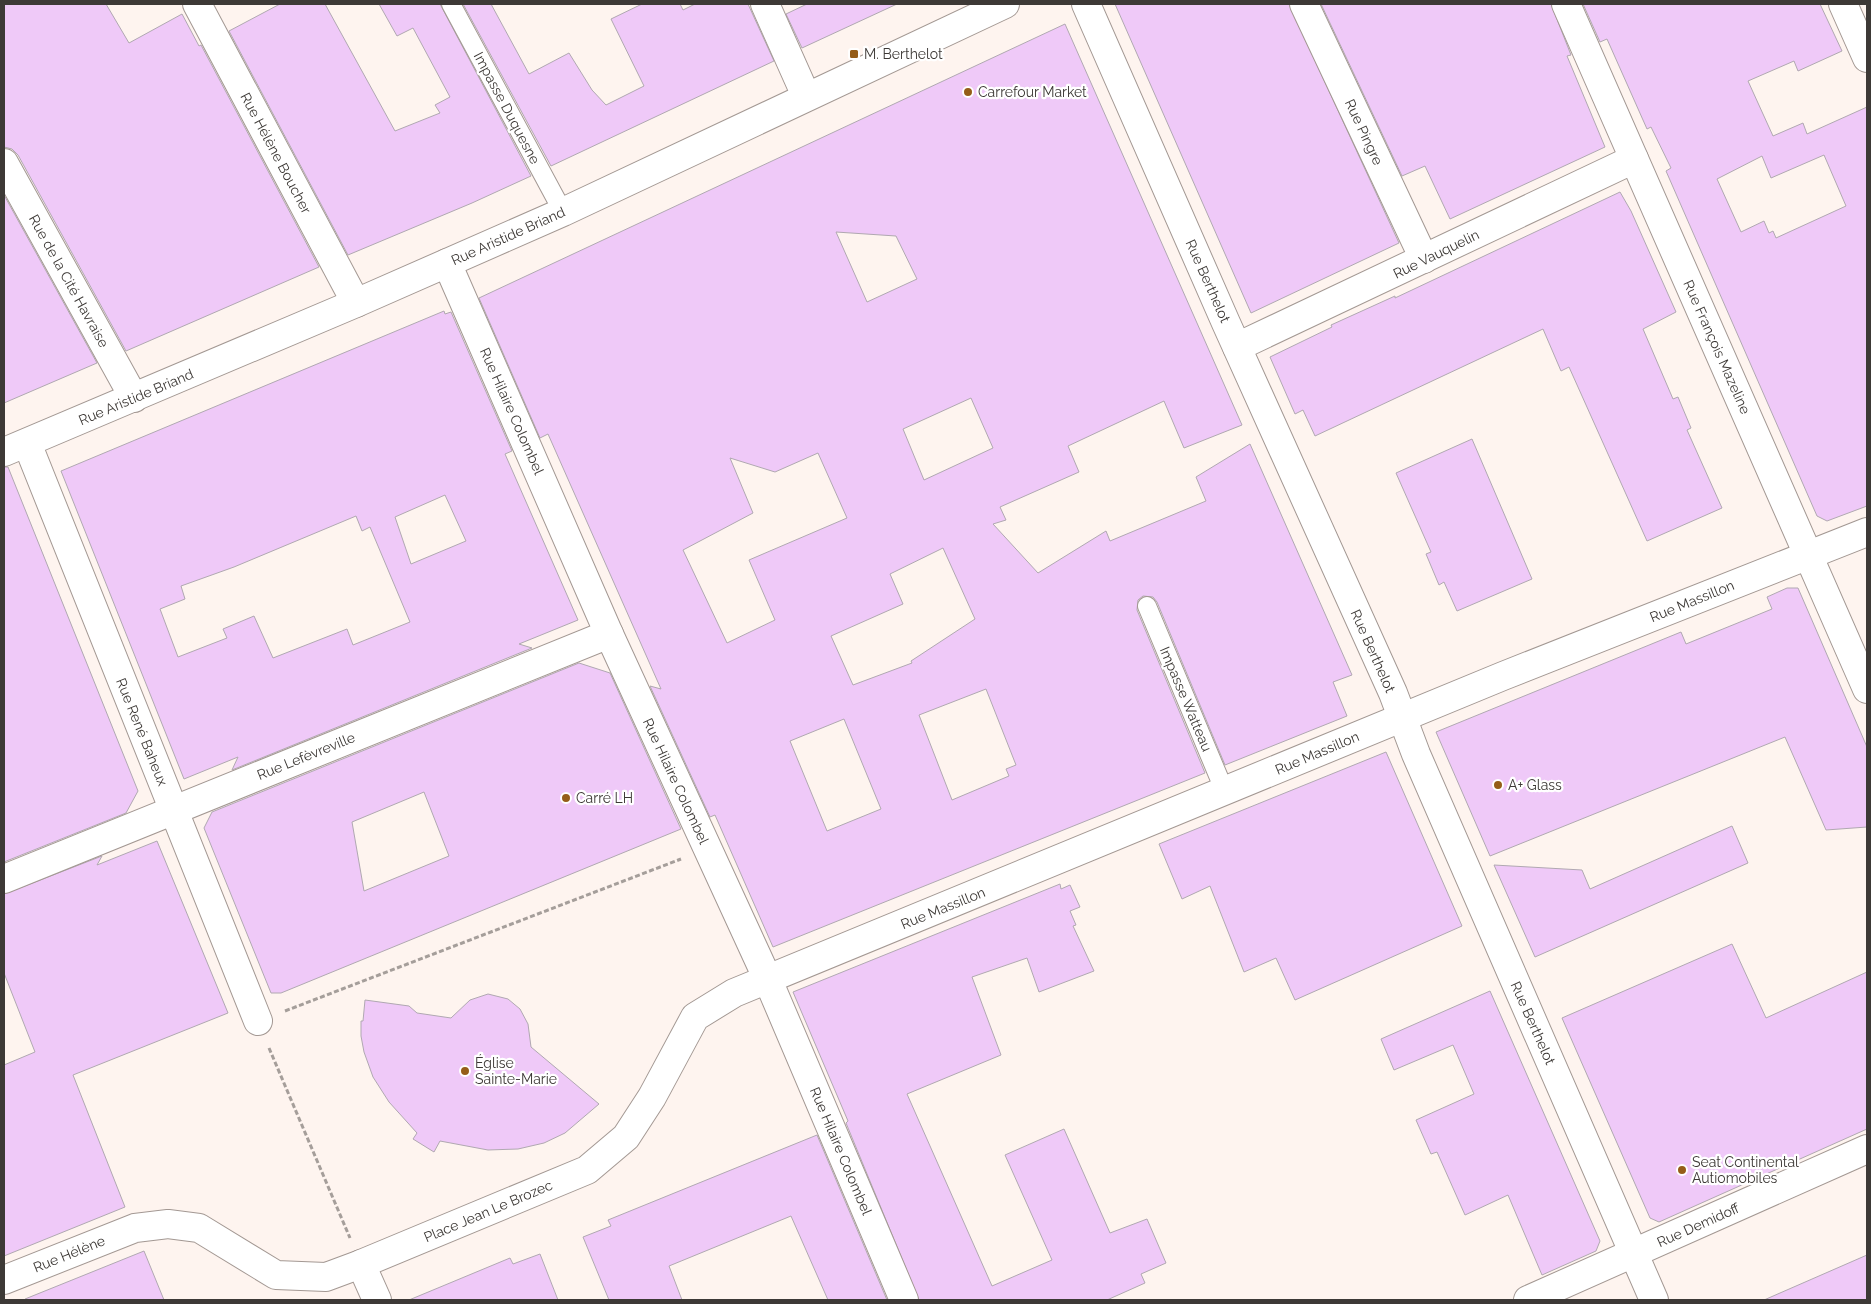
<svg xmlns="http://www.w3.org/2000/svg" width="1871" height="1304" font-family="Raleway,sans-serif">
  <rect width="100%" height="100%" fill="#fef4ef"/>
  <!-- building -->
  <g fill="#efc9f8" stroke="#b0a8b1" fill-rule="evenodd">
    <path d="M 4,4 L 106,4 L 129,43 L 182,14 L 199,46 L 201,45 L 319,267 L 126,351 L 18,155 L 12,149 L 4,147 Z"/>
    <path d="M 280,4 L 325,4 L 395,131 L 440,113 L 435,105 L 450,97 L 413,28 L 397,36 L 379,4 L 440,4 L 531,176 L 472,203 L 348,255 L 229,31 Z"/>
    <path d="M 463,4 L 491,4 L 529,74 L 569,53 L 592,90 L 606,105 L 644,86 L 611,19 L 642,4 L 680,4 L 683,10 L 695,4 L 748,4 L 774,61 L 551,166 Z"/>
    <path d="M 807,4 L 897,4 L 802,48 L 786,14 Z"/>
    <path d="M 1115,4 L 1289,4 L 1399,243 L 1251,313 Z"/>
    <path d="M 1321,4 L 1551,4 L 1571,55 L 1567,56 L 1605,147 L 1450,219 L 1425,166 L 1402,176 Z"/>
    <path d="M 1583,4 L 1820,4 L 1842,51 L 1798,71 L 1794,61 L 1748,81 L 1773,136 L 1803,123 L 1807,134 L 1867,107 L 1867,506 L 1827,521 L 1817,516 L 1666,171 L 1671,168 L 1651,127 L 1647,129 L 1607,39 L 1600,42 ZM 1824,155 L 1846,206 L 1776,238 L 1773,231 L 1769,233 L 1764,221 L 1741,232 L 1717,179 L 1762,156 L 1771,178 Z"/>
    <path d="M 1065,24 L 1242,425 L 1184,448 L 1164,401 L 1068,446 L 1079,472 L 1000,507 L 1006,520 L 993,524 L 1038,573 L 1106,531 L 1110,541 L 1206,501 L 1196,477 L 1250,444 L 1352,675 L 1333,682 L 1347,716 L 1225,765 L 1157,602 L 1153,597 L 1143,596 L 1138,600 L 1137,610 L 1205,773 L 773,947 L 715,815 L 710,817 L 650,686 L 661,689 L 548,434 L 540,438 L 479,298 ZM 836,232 L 896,236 L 917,279 L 867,302 ZM 971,398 L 993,448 L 924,480 L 903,429 ZM 818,453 L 847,518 L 749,560 L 775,620 L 727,643 L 683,550 L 753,513 L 730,458 L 775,472 ZM 943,548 L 975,619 L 911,661 L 912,663 L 853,685 L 831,636 L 903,604 L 890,574 ZM 986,689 L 1016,765 L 1006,769 L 1009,776 L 952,800 L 919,715 ZM 844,719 L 881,809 L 827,831 L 790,741 Z"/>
    <path d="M 1620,192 L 1631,211 L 1676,312 L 1643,329 L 1673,399 L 1678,397 L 1691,428 L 1687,430 L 1722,508 L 1647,541 L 1569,367 L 1561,371 L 1543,329 L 1315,436 L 1303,410 L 1295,414 L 1270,357 L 1332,327 L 1331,325 L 1395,296 L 1395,298 Z"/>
    <path d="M 4,195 L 97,363 L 4,403 Z"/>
    <path d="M 444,311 L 445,314 L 451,312 L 512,451 L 505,454 L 578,620 L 519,644 L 532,648 L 232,770 L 238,757 L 184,779 L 61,471 ZM 445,495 L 466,541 L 411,564 L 395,517 ZM 356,516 L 362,531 L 370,527 L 410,622 L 353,645 L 347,629 L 273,658 L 254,616 L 223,629 L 227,638 L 178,657 L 160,609 L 185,599 L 181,586 L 234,567 Z"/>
    <path d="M 1472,439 L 1532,579 L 1457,611 L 1444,582 L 1439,585 L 1426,554 L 1431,552 L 1396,473 Z"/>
    <path d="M 4,467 L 8,467 L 138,791 L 126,813 L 4,862 Z"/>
    <path d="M 1787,588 L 1798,588 L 1867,747 L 1867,827 L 1826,830 L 1785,737 L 1490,856 L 1436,732 L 1681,632 L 1686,644 L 1772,609 L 1767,597 Z"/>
    <path d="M 579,663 L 610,673 L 681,829 L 281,993 L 271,993 L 204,828 L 212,812 ZM 424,792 L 449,856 L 364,891 L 352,822 Z"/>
    <path d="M 1386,752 L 1462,926 L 1295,1000 L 1276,958 L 1244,972 L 1210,886 L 1182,899 L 1159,844 Z"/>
    <path d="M 1732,826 L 1748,863 L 1535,957 L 1494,865 L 1582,870 L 1590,889 Z"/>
    <path d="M 157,841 L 228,1013 L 73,1075 L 125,1207 L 4,1256 L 4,1065 L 35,1052 L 4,973 L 4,894 L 102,856 L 97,865 Z"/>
    <path d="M 1060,884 L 1061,889 L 1070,885 L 1080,907 L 1070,911 L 1076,925 L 1073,926 L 1094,971 L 1039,992 L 1027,958 L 972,977 L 1001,1055 L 907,1094 L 992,1286 L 1052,1260 L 1005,1155 L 1064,1129 L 1110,1233 L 1147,1219 L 1166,1263 L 1141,1274 L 1145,1283 L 1107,1300 L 919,1300 L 846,1123 L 848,1121 L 793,992 Z"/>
    <path d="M 1732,944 L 1766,1018 L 1867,972 L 1867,1129 L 1659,1222 L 1650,1218 L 1562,1018 Z"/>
    <path d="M 1490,991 L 1600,1241 L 1596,1251 L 1542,1275 L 1508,1195 L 1465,1215 L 1437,1152 L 1431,1154 L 1416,1120 L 1474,1094 L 1453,1045 L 1394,1070 L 1381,1039 Z"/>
    <path d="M 488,994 L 508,999 L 520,1009 L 528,1024 L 531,1047 L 599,1104 L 565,1133 L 544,1143 L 518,1149 L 488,1150 L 440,1141 L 434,1152 L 413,1139 L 417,1133 L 389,1102 L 373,1077 L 364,1052 L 361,1036 L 361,1021 L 363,1021 L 365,1000 L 409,1006 L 417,1013 L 451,1018 L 470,1000 Z"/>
    <path d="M 817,1135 L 887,1300 L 828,1300 L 791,1216 L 669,1266 L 682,1300 L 609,1300 L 583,1237 L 611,1226 L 608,1220 Z"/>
    <path d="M 144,1251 L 164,1300 L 25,1300 L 25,1299 Z"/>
    <path d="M 540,1254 L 558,1300 L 409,1300 L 510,1258 L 513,1264 Z"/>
    <path d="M 1867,1255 L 1867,1300 L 1764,1300 Z"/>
  </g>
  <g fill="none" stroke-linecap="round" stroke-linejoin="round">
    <!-- service casing -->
    <g stroke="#a39893" stroke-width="20">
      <g id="service">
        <path d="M 451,4 L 563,212"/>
        <path d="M 1147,606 L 1225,792"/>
      </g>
    </g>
    <!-- minor casing -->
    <g stroke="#a39893" stroke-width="30">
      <g id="minor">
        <path d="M 197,4 L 356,303"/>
        <path d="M 765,4 L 806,96"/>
        <path d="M 1304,4 L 1424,259"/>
        <path d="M 1566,4 L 1867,689"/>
        <path d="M 1843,4 L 1867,58"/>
        <path d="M 4,163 L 134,398"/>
        <path d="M 447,263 L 609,634 L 768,980 L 904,1300"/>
        <path d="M 1237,347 L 1634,159"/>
        <path d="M 27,443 L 258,1021"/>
        <path d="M 4,879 L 609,634"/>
        <path d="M 361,1264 L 377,1300"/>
        <path d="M 4,1280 L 135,1228 L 168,1224 L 199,1228 L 276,1275 L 326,1277 L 361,1264 L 587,1170 L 626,1137 L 652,1097 L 695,1017 L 734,993 L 1503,676 L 1867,532"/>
      </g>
    </g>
    <!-- tertiary casing -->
    <g stroke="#a39893" stroke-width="30">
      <g id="tertiary">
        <path d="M 1086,4 L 1226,323 L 1393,693 L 1416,754 L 1654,1300"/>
        <path d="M 1528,1300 L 1867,1149"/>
      </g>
    </g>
    <!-- secondary casing -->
    <g stroke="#a39893" stroke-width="30">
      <path id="secondary" d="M 4,452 L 356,303 L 563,212 L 1005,4"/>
    </g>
    <!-- path -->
    <g stroke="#a59e9a" stroke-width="3" stroke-dasharray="5 2.5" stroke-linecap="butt">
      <path d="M 285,1011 L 681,859"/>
      <path d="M 269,1048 L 350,1238"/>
    </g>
    <!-- service -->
    <use href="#service" stroke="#fff" stroke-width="18"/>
    <!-- minor -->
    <use href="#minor" stroke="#fff" stroke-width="28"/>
    <!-- tertiary -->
    <use href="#tertiary" stroke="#fff" stroke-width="28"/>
    <!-- secondary -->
    <use href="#secondary" stroke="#fff" stroke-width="28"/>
  </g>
  <!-- markers -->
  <g fill="#955d18" stroke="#fff" stroke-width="2">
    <rect x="849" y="49" width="10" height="10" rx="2.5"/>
    <circle cx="968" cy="92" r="5"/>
    <circle cx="1498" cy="785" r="5"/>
    <circle cx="566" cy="798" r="5"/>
    <circle cx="465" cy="1071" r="5"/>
    <circle cx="1682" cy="1170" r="5"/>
  </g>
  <g text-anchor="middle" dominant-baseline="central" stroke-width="4.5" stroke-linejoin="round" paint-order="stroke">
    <!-- poi labels -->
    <g font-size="14" fill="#3d3936" stroke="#fff" text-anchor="start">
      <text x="864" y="54">M. Berthelot</text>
      <text x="978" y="92">Carrefour Market</text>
      <text x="1508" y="785">A+ Glass</text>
      <text x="576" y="798">Carré LH</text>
      <text x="475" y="1063">Église<tspan x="475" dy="16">Sainte-Marie</tspan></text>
      <text x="1692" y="1162">Seat Continental<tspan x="1692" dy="16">Autiomobiles</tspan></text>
    </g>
    <!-- street labels -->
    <g font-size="14" fill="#3d3936" stroke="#fff">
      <text transform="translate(507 108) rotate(62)">Impasse Duquesne</text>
      <text transform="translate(1364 132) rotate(65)">Rue Pingre</text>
      <text transform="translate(276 153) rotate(62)">Rue Hélène Boucher</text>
      <text transform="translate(508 236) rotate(-24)">Rue Aristide Briand</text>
      <text transform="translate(1436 254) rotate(-26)">Rue Vauquelin</text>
      <text transform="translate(69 281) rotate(61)">Rue de la Cité Havraise</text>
      <text transform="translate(1208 281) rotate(66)">Rue Berthelot</text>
      <text transform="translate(1717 347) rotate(66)">Rue François Mazeline</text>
      <text transform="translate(136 397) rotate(-23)">Rue Aristide Briand</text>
      <text transform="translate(512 411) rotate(66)">Rue Hilaire Colombel</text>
      <text transform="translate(1692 601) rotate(-22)">Rue Massillon</text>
      <text transform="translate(1373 651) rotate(66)">Rue Berthelot</text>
      <text transform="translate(1186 699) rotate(67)">Impasse Watteau</text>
      <text transform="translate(142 732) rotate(68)">Rue René Baheux</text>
      <text transform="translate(1317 753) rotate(-23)">Rue Massillon</text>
      <text transform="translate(306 756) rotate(-22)">Rue Lefèvreville</text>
      <text transform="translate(676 781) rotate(65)">Rue Hilaire Colombel</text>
      <text transform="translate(943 908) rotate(-22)">Rue Massillon</text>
      <text transform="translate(1533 1023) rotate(66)">Rue Berthelot</text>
      <text transform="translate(841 1151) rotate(67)">Rue Hilaire Colombel</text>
      <text transform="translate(488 1211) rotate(-23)">Place Jean Le Brozec</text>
      <text transform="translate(1698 1225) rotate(-24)">Rue Demidoff</text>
      <text transform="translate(69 1254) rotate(-22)">Rue Hélène</text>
    </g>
  </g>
  <!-- border -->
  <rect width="1871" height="1304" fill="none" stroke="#3d3936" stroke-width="10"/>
</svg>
